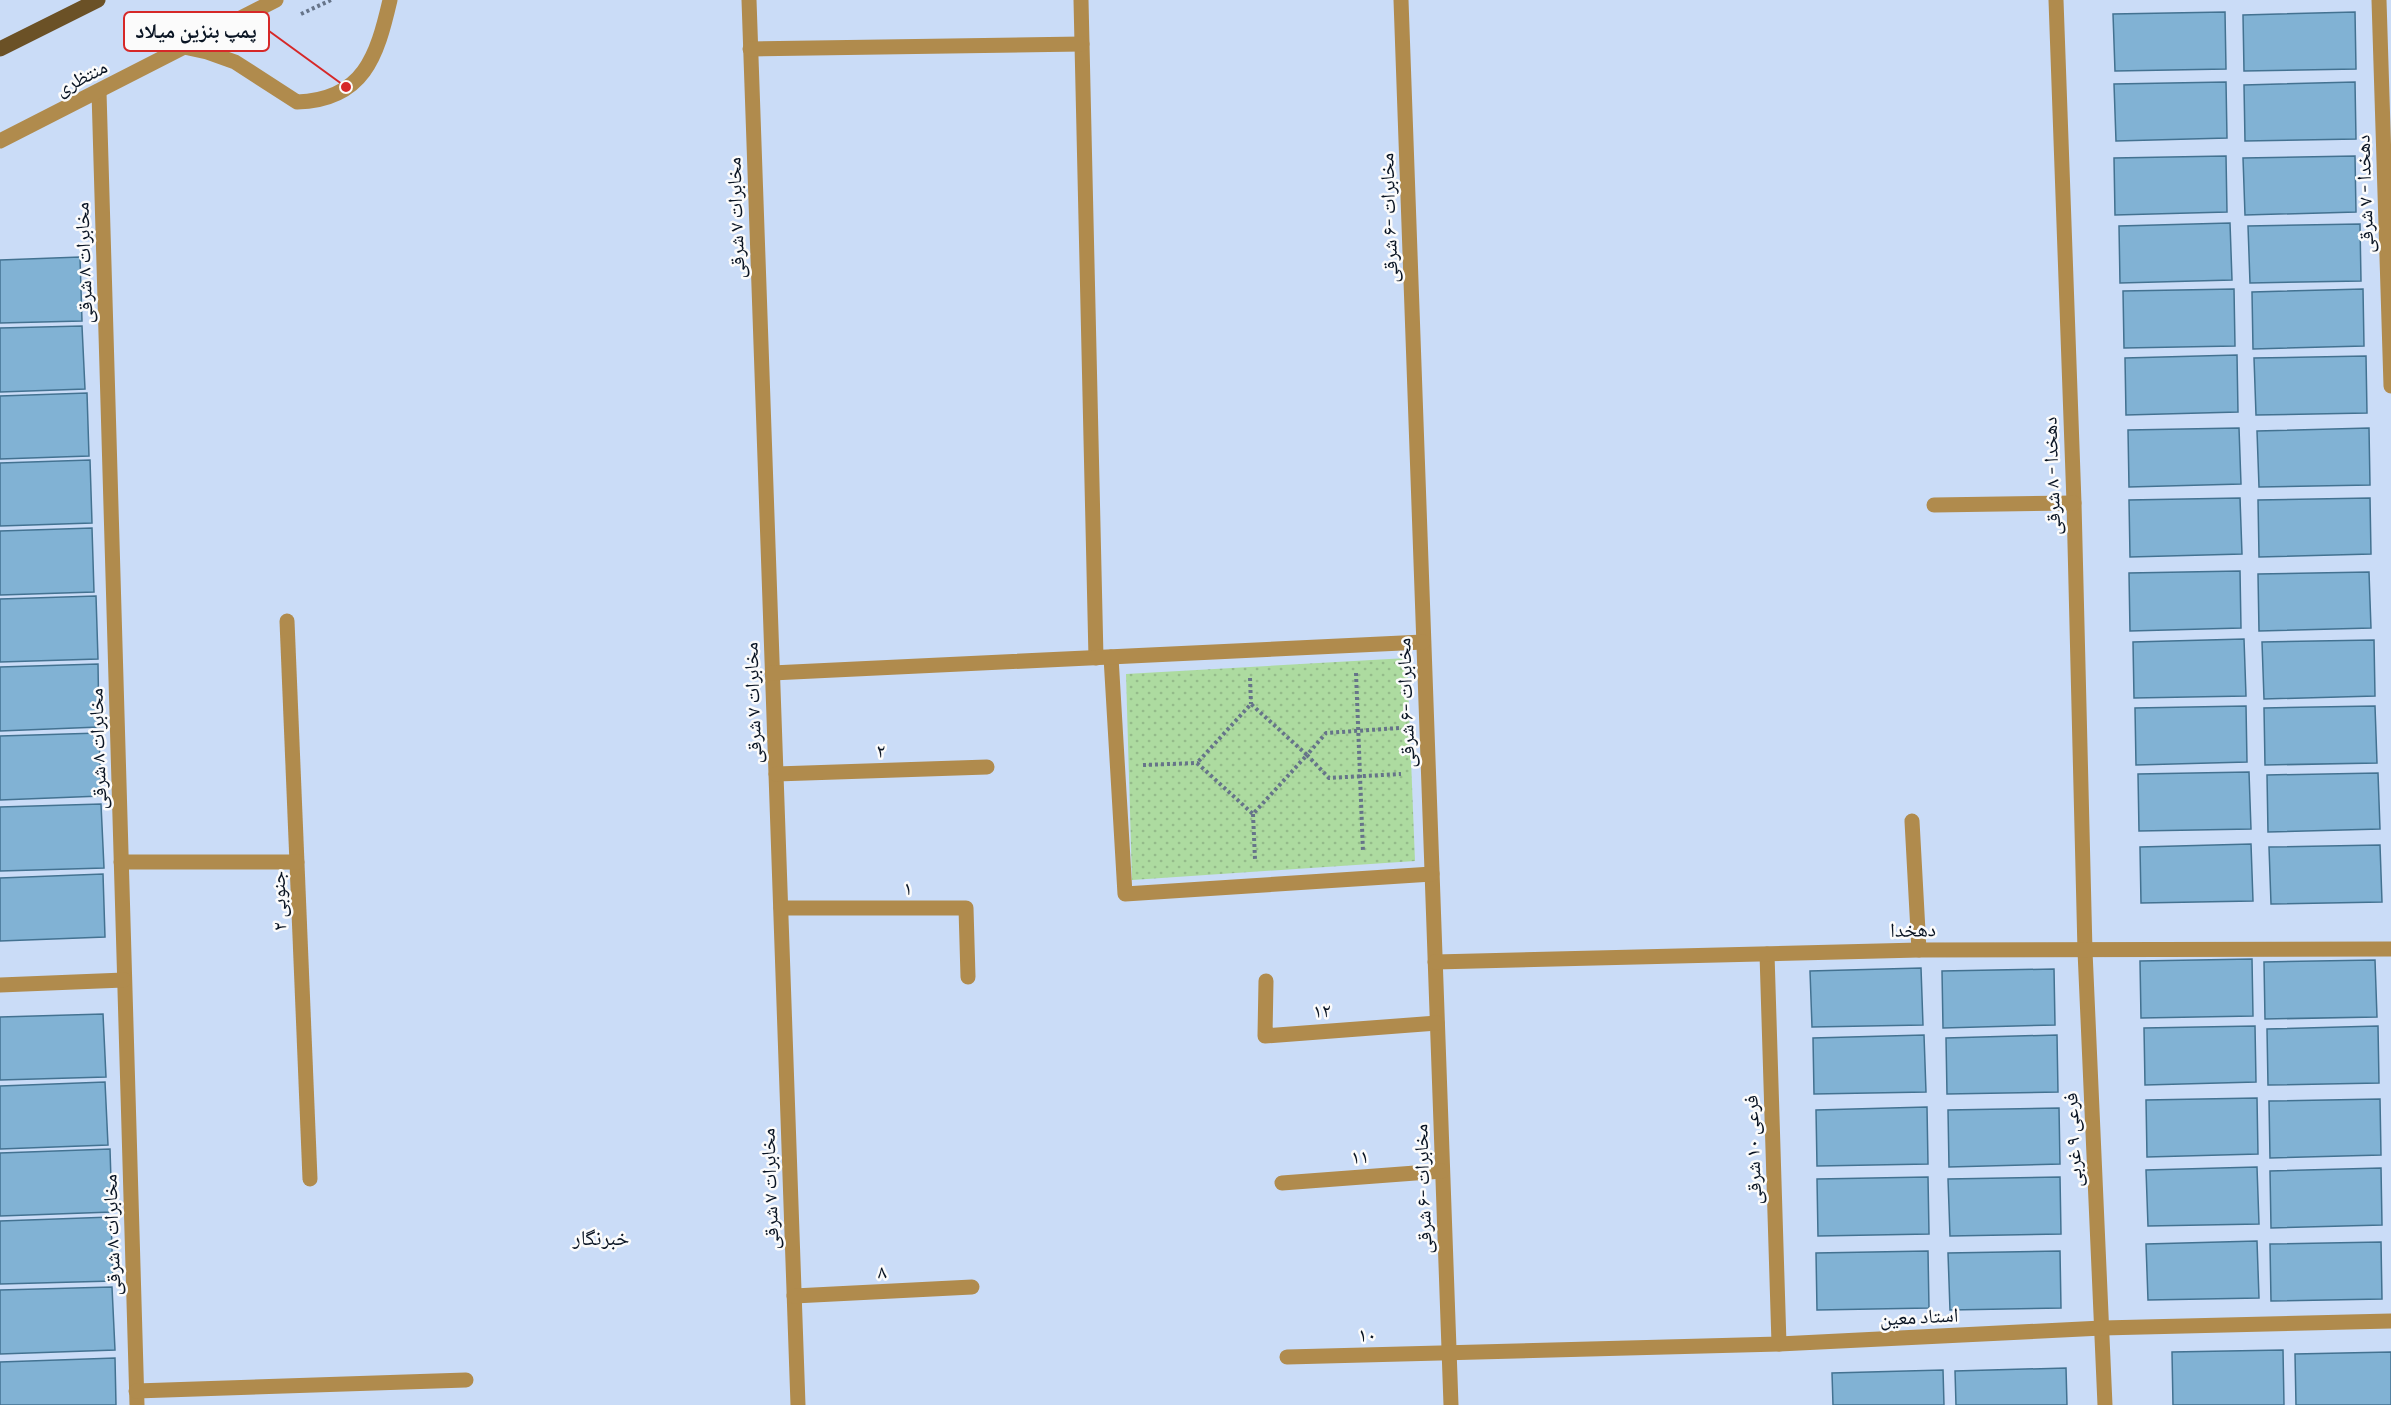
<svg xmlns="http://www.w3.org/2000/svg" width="2391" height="1405" font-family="Manrope,'Noto Naskh Arabic',sans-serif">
  <defs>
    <pattern id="park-dots" width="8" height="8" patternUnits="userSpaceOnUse" patternTransform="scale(1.5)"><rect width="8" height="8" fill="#addba0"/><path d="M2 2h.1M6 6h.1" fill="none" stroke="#94bb8a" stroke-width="1.8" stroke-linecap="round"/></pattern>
  </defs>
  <rect width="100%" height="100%" fill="#cadcf7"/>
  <!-- park -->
  <path fill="url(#park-dots)" d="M 1407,658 L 1415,861 L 1132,880 L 1126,674 Z"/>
  <!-- building -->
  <g fill="#81b2d4" stroke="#437291" stroke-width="1.5">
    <path d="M 2225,12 L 2226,69 L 2115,71 L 2113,14 Z"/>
    <path d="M 2355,12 L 2356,69 L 2244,71 L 2243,15 Z"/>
    <path d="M 2226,82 L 2227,138 L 2116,141 L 2114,84 Z"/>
    <path d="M 2355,82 L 2356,139 L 2245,141 L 2244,85 Z"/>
    <path d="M 2226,156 L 2227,212 L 2115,215 L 2114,158 Z"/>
    <path d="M 2355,156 L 2356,212 L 2245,215 L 2243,158 Z"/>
    <path d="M 2230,223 L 2232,280 L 2120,283 L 2119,226 Z"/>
    <path d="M 2360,224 L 2361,281 L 2250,283 L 2248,226 Z"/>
    <path d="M 80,257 L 82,321 L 0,323 L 0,260 Z"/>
    <path d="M 2234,289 L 2235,346 L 2124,348 L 2123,291 Z"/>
    <path d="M 2363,289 L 2364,346 L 2253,349 L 2252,292 Z"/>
    <path d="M 82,326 L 85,389 L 0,392 L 0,328 Z"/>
    <path d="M 2237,355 L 2238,412 L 2126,415 L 2125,358 Z"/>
    <path d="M 2366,356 L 2367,413 L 2256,415 L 2254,358 Z"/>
    <path d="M 87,393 L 89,456 L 0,459 L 0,396 Z"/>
    <path d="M 2239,428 L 2241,484 L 2129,487 L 2128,430 Z"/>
    <path d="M 2369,428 L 2370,485 L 2259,487 L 2257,431 Z"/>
    <path d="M 90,460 L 92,523 L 0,526 L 0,463 Z"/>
    <path d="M 2240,498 L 2242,554 L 2130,557 L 2129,500 Z"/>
    <path d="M 2370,498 L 2371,554 L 2259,557 L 2258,500 Z"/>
    <path d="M 92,528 L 94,592 L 0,595 L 0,531 Z"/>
    <path d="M 2240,571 L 2241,628 L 2130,631 L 2129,573 Z"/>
    <path d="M 2369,572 L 2371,628 L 2259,631 L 2258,574 Z"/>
    <path d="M 96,596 L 98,659 L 0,662 L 0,599 Z"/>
    <path d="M 2244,639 L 2246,696 L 2134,698 L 2133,642 Z"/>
    <path d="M 2374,640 L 2375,696 L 2264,699 L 2262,642 Z"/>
    <path d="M 98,664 L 99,727 L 0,731 L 0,667 Z"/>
    <path d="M 2246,706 L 2247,762 L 2136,765 L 2135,708 Z"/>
    <path d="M 2375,706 L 2377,763 L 2265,765 L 2264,708 Z"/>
    <path d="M 99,733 L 101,796 L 0,800 L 0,736 Z"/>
    <path d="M 2249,772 L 2251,829 L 2139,831 L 2138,774 Z"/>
    <path d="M 2378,773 L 2380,829 L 2268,832 L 2267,775 Z"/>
    <path d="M 101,804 L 104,868 L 0,871 L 0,807 Z"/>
    <path d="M 2251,844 L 2253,901 L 2141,903 L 2140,847 Z"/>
    <path d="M 2380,845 L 2382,902 L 2271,904 L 2269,847 Z"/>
    <path d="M 103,874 L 105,937 L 0,941 L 0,878 Z"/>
    <path d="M 2252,959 L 2253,1016 L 2141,1018 L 2140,961 Z"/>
    <path d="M 2375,960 L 2377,1017 L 2265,1019 L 2264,962 Z"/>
    <path d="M 1921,968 L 1923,1025 L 1812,1027 L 1810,971 Z"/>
    <path d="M 2054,969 L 2055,1025 L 1943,1028 L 1942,971 Z"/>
    <path d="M 103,1014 L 106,1077 L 0,1080 L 0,1017 Z"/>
    <path d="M 2255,1026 L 2256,1082 L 2145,1085 L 2144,1028 Z"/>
    <path d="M 2378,1026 L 2379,1083 L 2268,1085 L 2267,1029 Z"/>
    <path d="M 1924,1035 L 1926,1092 L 1814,1094 L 1813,1038 Z"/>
    <path d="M 2057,1035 L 2058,1092 L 1947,1094 L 1946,1038 Z"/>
    <path d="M 105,1082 L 108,1145 L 0,1149 L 0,1086 Z"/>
    <path d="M 2257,1098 L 2258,1154 L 2147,1157 L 2146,1100 Z"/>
    <path d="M 2380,1099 L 2381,1155 L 2270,1158 L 2269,1101 Z"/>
    <path d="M 1927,1107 L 1928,1164 L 1817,1166 L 1816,1110 Z"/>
    <path d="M 2059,1108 L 2060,1164 L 1949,1167 L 1948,1110 Z"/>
    <path d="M 110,1149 L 112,1212 L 0,1216 L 0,1153 Z"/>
    <path d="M 2257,1167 L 2259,1224 L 2148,1226 L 2146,1170 Z"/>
    <path d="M 2381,1168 L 2382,1225 L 2271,1228 L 2270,1171 Z"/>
    <path d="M 1928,1177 L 1929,1234 L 1818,1236 L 1817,1179 Z"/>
    <path d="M 2060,1177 L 2061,1234 L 1950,1236 L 1948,1179 Z"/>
    <path d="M 111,1217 L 113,1281 L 0,1284 L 0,1221 Z"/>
    <path d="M 2257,1241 L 2259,1298 L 2148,1300 L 2146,1244 Z"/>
    <path d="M 2381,1242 L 2382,1299 L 2271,1301 L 2270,1244 Z"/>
    <path d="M 1928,1251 L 1929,1308 L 1817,1310 L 1816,1253 Z"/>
    <path d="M 2060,1251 L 2061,1308 L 1950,1310 L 1948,1253 Z"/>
    <path d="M 112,1287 L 115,1350 L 0,1354 L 0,1290 Z"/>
    <path d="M 2283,1350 L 2284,1405 L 2173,1405 L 2172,1352 Z"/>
    <path d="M 2391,1352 L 2391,1405 L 2296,1405 L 2295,1354 Z"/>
    <path d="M 115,1358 L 116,1405 L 0,1405 L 0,1362 Z"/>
    <path d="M 2066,1368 L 2067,1405 L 1956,1405 L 1955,1371 Z"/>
    <path d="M 1943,1370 L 1944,1405 L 1833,1405 L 1832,1373 Z"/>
  </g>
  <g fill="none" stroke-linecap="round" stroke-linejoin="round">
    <!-- path -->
    <g stroke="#667489" stroke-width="4" stroke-dasharray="3 3" stroke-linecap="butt">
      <path d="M 301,14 L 331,0"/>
      <path d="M 1356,673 L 1363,852"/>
      <path d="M 1250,678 L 1251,704"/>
      <path d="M 1399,728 L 1326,733 L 1307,755 L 1329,778 L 1401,774"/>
      <path d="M 1143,765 L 1197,763 L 1253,814 L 1307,755 L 1251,704 L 1197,763"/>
      <path d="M 1253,814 L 1255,859"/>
    </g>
    <!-- minor -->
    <g stroke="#b08b4d" stroke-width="15">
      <path d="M 749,0 L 798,1405"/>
      <path d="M 1081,0 L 1096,658"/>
      <path d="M 1401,0 L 1451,1405"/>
      <path d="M 2056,0 L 2074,503 L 2085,951 L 2105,1405"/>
      <path d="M 2379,0 L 2391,386"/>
      <path d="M 184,47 L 207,52 L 235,62 L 297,102 C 364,100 377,56 390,0"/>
      <path d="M 750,49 L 1082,44"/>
      <path d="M 99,92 L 137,1405"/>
      <path d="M 0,141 L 276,0"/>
      <path d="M 1934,505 L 2074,503"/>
      <path d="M 287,621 L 310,1179"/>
      <path d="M 1111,657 L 1125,894 L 1432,874"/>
      <path d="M 772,673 L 1423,642"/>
      <path d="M 776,774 L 987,767"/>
      <path d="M 1912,821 L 1919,950"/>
      <path d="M 121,862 L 297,862"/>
      <path d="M 781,908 L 966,908 L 968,977"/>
      <path d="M 1767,954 L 1779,1344"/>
      <path d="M 1435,962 L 1919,950 L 2391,949"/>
      <path d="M 1266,981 L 1265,1036 L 1437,1023"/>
      <path d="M 0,985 L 124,980"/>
      <path d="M 1282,1183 L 1442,1171"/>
      <path d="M 794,1296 L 972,1287"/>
      <path d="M 1287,1357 L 1779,1344 L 2102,1328 L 2391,1321"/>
      <path d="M 136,1391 L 466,1380"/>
    </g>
    <!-- major -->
    <path stroke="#6b5126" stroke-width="15" d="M 0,49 L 98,0"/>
  </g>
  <g text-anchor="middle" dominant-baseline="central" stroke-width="5" stroke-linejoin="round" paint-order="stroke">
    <!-- street labels -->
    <g font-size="20" fill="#091423" stroke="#fbfbfb">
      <text transform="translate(81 77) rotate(-27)">منتظری</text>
      <text transform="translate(2364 194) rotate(-92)">دهخدا - ۷ شرقی</text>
      <text transform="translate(735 218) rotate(-92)">مخابرات ۷ شرقی</text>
      <text transform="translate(1388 218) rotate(-92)">مخابرات -۶ شرقی</text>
      <text transform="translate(83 263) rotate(-92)">مخابرات ۸ شرقی</text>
      <text transform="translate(2051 476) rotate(-92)">دهخدا - ۸ شرقی</text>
      <text transform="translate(752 703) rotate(-92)">مخابرات ۷ شرقی</text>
      <text transform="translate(1405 703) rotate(-92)">مخابرات -۶ شرقی</text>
      <text transform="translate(97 749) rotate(-92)">مخابرات ۸ شرقی</text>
      <text transform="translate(881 750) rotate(-2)">۲</text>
      <text x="908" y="887">۱</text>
      <text transform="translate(278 901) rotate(-92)">۲ جنوبی</text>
      <text transform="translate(1913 929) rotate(-1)">دهخدا</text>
      <text transform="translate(1322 1010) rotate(-4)">۱۲</text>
      <text transform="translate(2072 1140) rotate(-93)">فرعی ۹ غربی</text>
      <text transform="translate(1752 1150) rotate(-92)">فرعی ۱۰ شرقی</text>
      <text transform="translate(1360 1156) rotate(-4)">۱۱</text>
      <text transform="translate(769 1189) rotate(-92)">مخابرات ۷ شرقی</text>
      <text transform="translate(1422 1189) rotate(-92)">مخابرات -۶ شرقی</text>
      <text transform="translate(111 1235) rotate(-92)">مخابرات ۸ شرقی</text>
      <text transform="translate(882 1271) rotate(-3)">۸</text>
      <text transform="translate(1919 1316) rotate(-3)">استاد معین</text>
      <text transform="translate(1367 1334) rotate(-1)">۱۰</text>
    </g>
    <!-- neighbourhood labels -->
    <g font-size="21" fill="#091423" stroke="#fbfbfb">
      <text x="601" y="1237">خبرنگار</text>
    </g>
  </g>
  <!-- callouts -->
  <path fill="none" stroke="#d62828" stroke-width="2" d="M346 87L269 31"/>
  <circle fill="#d62828" stroke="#fbfbfb" stroke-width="2" cx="346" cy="87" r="6"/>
  <rect fill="#fbfbfb" stroke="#d62828" stroke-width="2" x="124" y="12" width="145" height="39" rx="6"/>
  <g font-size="21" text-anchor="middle" font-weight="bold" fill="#091423">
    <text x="196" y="38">پمپ بنزین میلاد</text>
  </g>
</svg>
